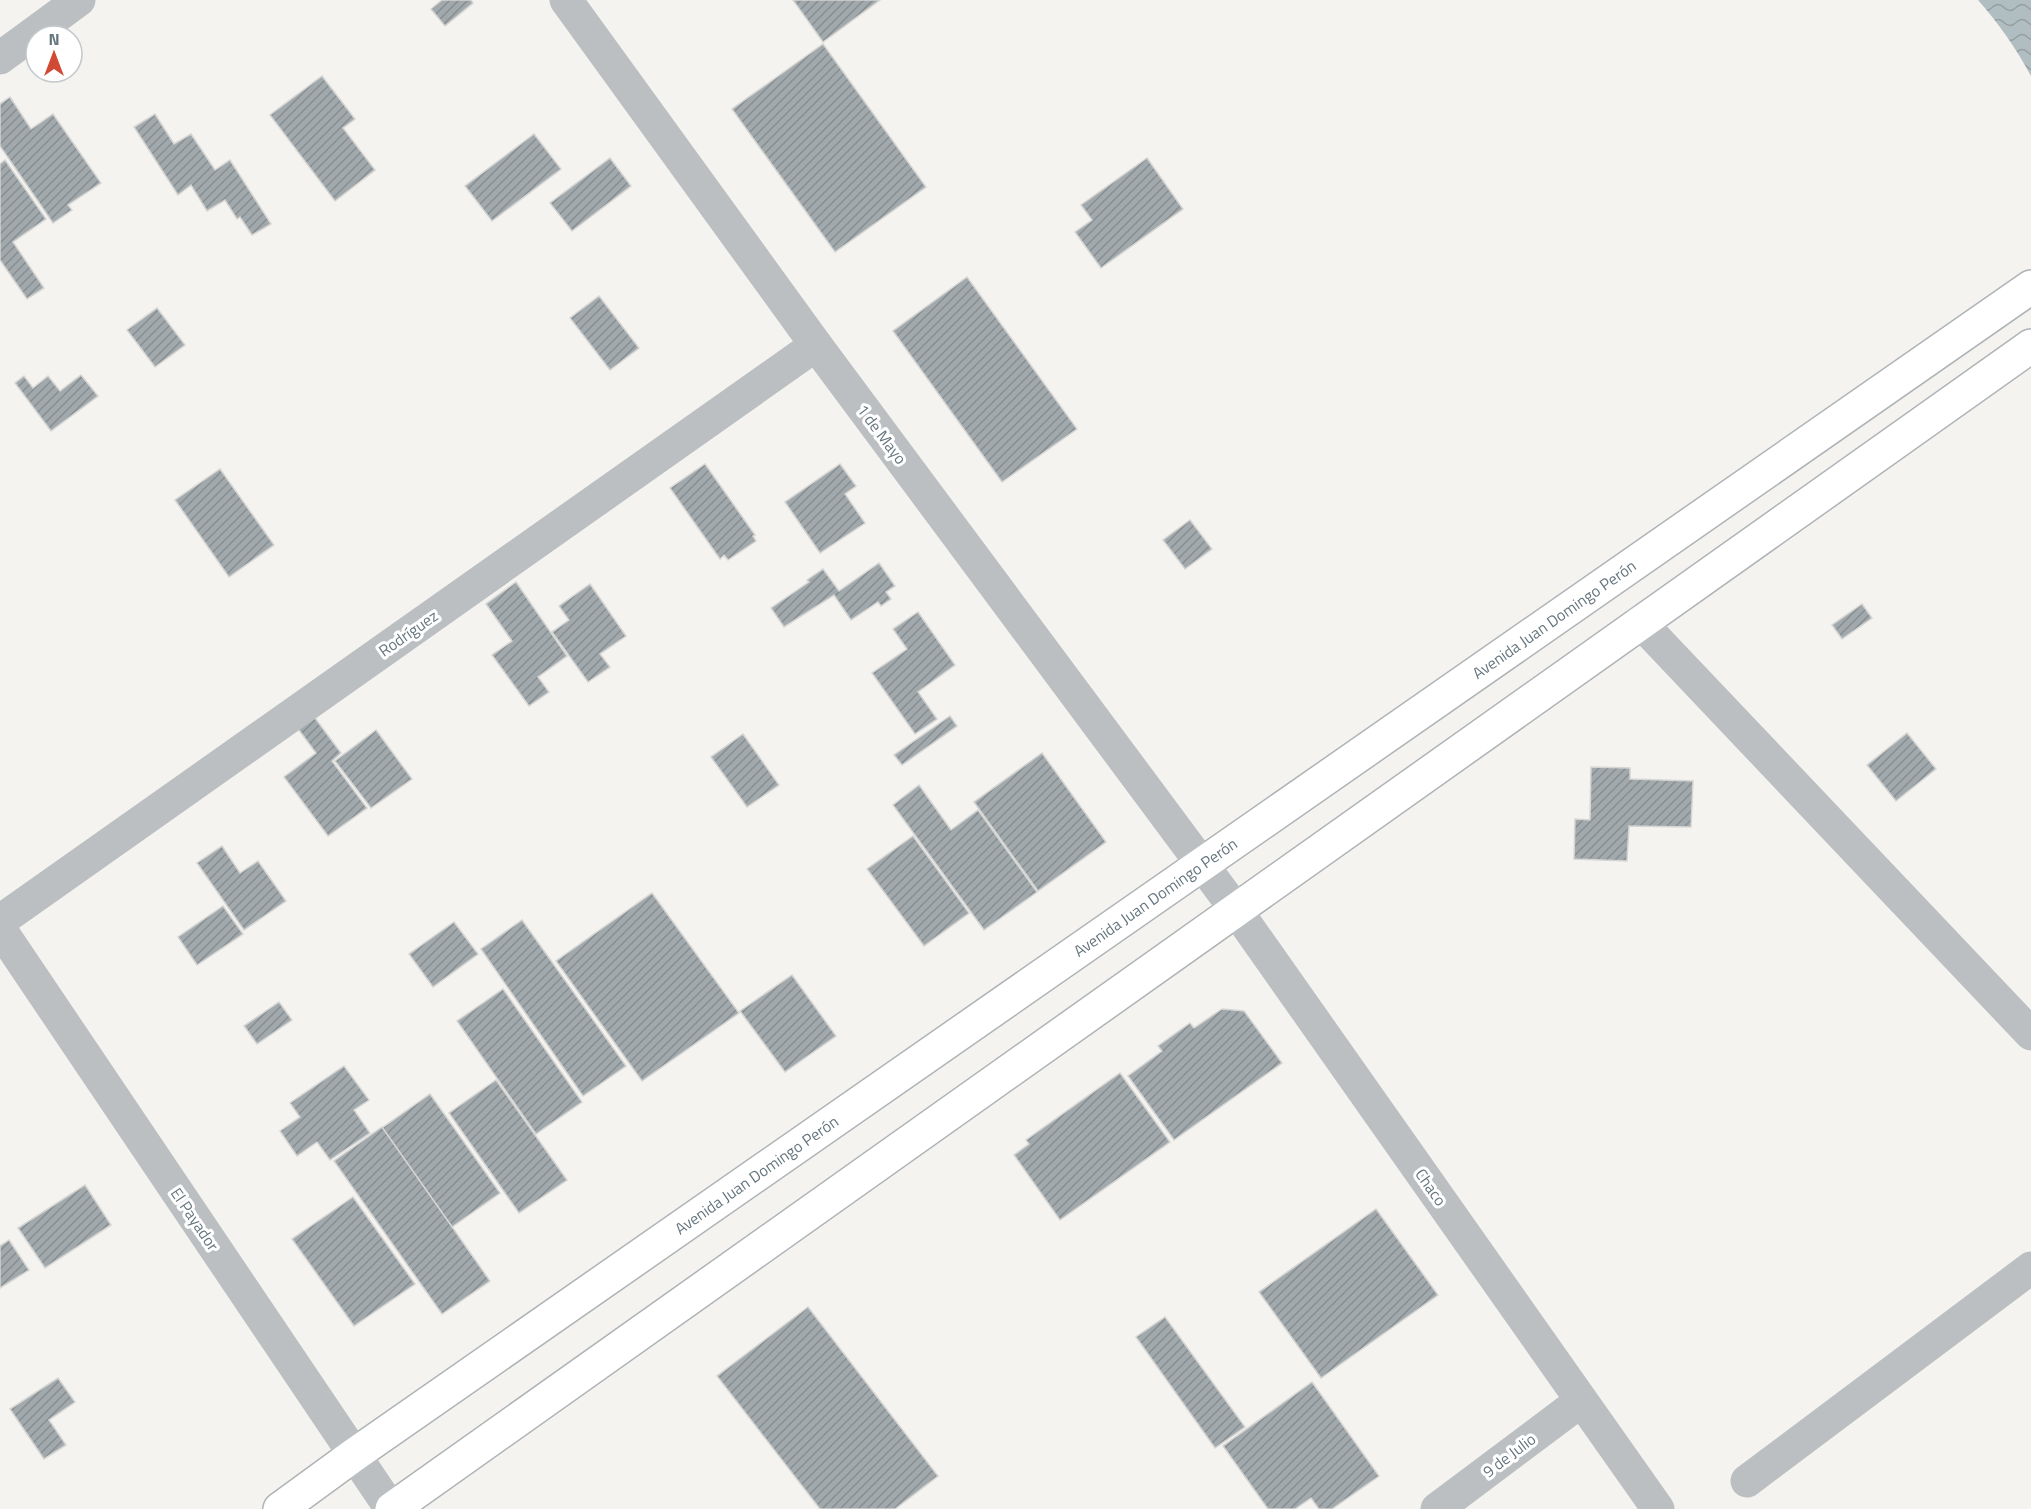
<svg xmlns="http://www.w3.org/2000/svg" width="2031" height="1509" font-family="'Titillium Web',sans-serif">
  <defs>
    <pattern id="water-waves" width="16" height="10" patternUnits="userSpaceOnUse" patternTransform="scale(1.5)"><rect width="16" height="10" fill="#b1bec1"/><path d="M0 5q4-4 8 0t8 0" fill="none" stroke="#949fa2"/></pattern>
    <pattern id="building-hatch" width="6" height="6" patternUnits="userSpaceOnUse" patternTransform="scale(1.5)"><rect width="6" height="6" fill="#a1a9ad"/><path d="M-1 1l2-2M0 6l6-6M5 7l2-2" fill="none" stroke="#878e92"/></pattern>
  </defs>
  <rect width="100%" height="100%" fill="#f4f3f0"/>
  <!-- water -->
  <path fill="url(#water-waves)" d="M 1978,0 L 2031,0 L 2031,76 C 2016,48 1999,24 1978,0 Z"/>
  <!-- building -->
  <g fill="url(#building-hatch)" stroke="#d5d5d3" stroke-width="1.5">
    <path d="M 442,0 L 471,0 L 473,3 L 445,26 L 431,9 Z"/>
    <path d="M 793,0 L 880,0 L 823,42 Z"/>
    <path d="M 823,44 L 926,187 L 835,252 L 732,109 Z"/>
    <path d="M 322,76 L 355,119 L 343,128 L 375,170 L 335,201 L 270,115 Z"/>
    <path d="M 10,97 L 31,129 L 53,114 L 101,183 L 68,205 L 72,210 L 53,223 L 0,146 L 0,104 Z"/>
    <path d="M 155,114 L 174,144 L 191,134 L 215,170 L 230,160 L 271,224 L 252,235 L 240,217 L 237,219 L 225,200 L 207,211 L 191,185 L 178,195 L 134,127 Z"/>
    <path d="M 534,134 L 561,169 L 492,221 L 465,186 Z"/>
    <path d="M 610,158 L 631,186 L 572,231 L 550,203 Z"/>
    <path d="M 1147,158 L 1183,209 L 1101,268 L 1075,232 L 1092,220 L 1081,205 Z"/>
    <path d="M 5,160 L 46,219 L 13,242 L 44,288 L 27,299 L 0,260 L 0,164 Z"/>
    <path d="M 967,277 L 1077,429 L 1002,482 L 893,331 Z"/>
    <path d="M 599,296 L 639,348 L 610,370 L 570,318 Z"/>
    <path d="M 157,308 L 185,345 L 155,367 L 127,330 Z"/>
    <path d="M 81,375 L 98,396 L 51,431 L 15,383 L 24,376 L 33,388 L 48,376 L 60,391 Z"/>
    <path d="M 705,464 L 755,535 L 753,536 L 756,541 L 728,560 L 724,555 L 720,559 L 670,488 Z"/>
    <path d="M 840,464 L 856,486 L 845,494 L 865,523 L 820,553 L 785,502 Z"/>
    <path d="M 220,469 L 274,545 L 229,577 L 175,500 Z"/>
    <path d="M 1190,520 L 1212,549 L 1185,569 L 1163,540 Z"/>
    <path d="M 879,563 L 895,586 L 886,592 L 891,599 L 881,606 L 878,602 L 851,620 L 834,595 L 784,627 L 771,608 L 809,582 L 807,580 L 823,569 L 839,591 Z"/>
    <path d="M 516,582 L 567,656 L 538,677 L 549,692 L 529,706 L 492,655 L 512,641 L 486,604 Z"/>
    <path d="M 590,584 L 626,636 L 600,654 L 610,667 L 588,682 L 552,632 L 569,620 L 559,606 Z"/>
    <path d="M 1862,604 L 1872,618 L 1842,639 L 1832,625 Z"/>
    <path d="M 918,612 L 955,665 L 918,692 L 937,719 L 915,734 L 872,673 L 907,649 L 893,629 Z"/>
    <path d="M 312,714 L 341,753 L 332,761 L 367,808 L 328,836 L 284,777 L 316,753 L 296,726 Z"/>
    <path d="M 950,716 L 957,726 L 902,765 L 894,755 Z"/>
    <path d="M 376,730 L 412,779 L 371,808 L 335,761 Z"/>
    <path d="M 1907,733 L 1936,769 L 1896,801 L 1867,765 Z"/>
    <path d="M 743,734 L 779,785 L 747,807 L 711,757 Z"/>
    <path d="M 1042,753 L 1106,842 L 1038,891 L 974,802 Z"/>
    <path d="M 1591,767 L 1630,768 L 1630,779 L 1693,781 L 1691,827 L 1629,826 L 1627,861 L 1574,859 L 1575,819 L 1590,820 Z"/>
    <path d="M 919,785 L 951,830 L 978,810 L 1037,892 L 984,930 L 893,805 Z"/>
    <path d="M 913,836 L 969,913 L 924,946 L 867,869 Z"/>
    <path d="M 222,846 L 240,873 L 258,861 L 286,901 L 244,930 L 197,863 Z"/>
    <path d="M 652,893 L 739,1013 L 642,1081 L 556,961 Z"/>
    <path d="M 223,906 L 243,934 L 197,965 L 178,937 Z"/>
    <path d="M 522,920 L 626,1066 L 583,1096 L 481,949 Z"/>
    <path d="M 454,922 L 478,954 L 433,987 L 409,954 Z"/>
    <path d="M 792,975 L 836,1036 L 785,1072 L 740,1011 Z"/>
    <path d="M 503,989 L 582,1102 L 536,1134 L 457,1021 Z"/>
    <path d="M 279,1002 L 292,1020 L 257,1044 L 244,1026 Z"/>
    <path d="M 1222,1009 L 1244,1011 L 1282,1063 L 1174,1140 L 1128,1076 L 1162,1051 L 1158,1046 L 1190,1023 L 1194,1028 Z"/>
    <path d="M 344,1066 L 369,1100 L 354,1110 L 370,1133 L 330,1160 L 317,1142 L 297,1156 L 280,1131 L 300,1117 L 290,1103 Z"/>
    <path d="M 1120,1073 L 1170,1142 L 1060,1220 L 1014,1155 L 1029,1144 L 1026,1140 Z"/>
    <path d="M 496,1080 L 567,1180 L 519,1213 L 449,1113 Z"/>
    <path d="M 430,1094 L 500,1193 L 452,1227 L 382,1128 Z"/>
    <path d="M 382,1127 L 490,1281 L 442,1314 L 334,1161 Z"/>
    <path d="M 85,1185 L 111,1225 L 45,1268 L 18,1228 Z"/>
    <path d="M 353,1197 L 415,1284 L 354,1326 L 292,1239 Z"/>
    <path d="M 1376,1209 L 1438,1295 L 1321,1378 L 1259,1292 Z"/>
    <path d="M 9,1240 L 29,1270 L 0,1288 L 0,1246 Z"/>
    <path d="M 808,1307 L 938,1476 L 895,1509 L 820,1509 L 717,1376 Z"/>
    <path d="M 1165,1317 L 1245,1427 L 1215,1448 L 1136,1337 Z"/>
    <path d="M 58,1378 L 75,1402 L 49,1420 L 66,1445 L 44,1459 L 10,1409 Z"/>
    <path d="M 1312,1382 L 1379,1476 L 1332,1509 L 1319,1509 L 1311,1498 L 1295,1509 L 1268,1509 L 1223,1446 Z"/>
  </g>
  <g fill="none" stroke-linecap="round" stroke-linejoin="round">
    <!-- secondary casing -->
    <g stroke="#aeb3b6" stroke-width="36">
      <g id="secondary">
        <path id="s1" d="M 280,1509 L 354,1455 L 2031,287"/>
        <path d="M 392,1509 L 2031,346"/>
      </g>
    </g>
    <!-- minor -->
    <g stroke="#bbbfc2" stroke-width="33">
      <path d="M 566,0 L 816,345 L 1236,910 L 1658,1509"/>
      <path d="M 0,58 L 79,0"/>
      <path d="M 1640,622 L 2031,1034"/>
      <path d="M 0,921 L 816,345"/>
      <path d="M 0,929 L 391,1509"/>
      <path d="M 1747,1481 L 2031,1268"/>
      <path d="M 1437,1509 L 1581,1401"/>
    </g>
    <!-- secondary -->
    <use href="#secondary" stroke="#fff" stroke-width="33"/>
  </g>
  <g text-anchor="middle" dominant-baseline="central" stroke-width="6" stroke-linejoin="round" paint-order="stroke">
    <!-- street labels -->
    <g font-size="16" fill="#66767e" stroke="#fff">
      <text transform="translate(882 434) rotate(53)">1 de Mayo</text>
      <text stroke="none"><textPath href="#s1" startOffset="1554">Avenida Juan Domingo Perón</textPath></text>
      <text transform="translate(408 633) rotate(-35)">Rodríguez</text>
      <text stroke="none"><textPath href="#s1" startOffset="1068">Avenida Juan Domingo Perón</textPath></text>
      <text stroke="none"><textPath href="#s1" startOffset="582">Avenida Juan Domingo Perón</textPath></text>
      <text transform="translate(1431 1187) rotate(55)">Chaco</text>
      <text transform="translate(195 1219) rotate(56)">El Payador</text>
      <text transform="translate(1509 1455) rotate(-37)">9 de Julio</text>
    </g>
  </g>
  <!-- north arrow -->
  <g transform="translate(54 54)"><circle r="28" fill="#ffffff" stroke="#c2c8cb" stroke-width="1.5"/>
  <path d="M0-4.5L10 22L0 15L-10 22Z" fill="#d04a34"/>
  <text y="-9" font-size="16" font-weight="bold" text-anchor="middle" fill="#66767e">N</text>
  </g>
</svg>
